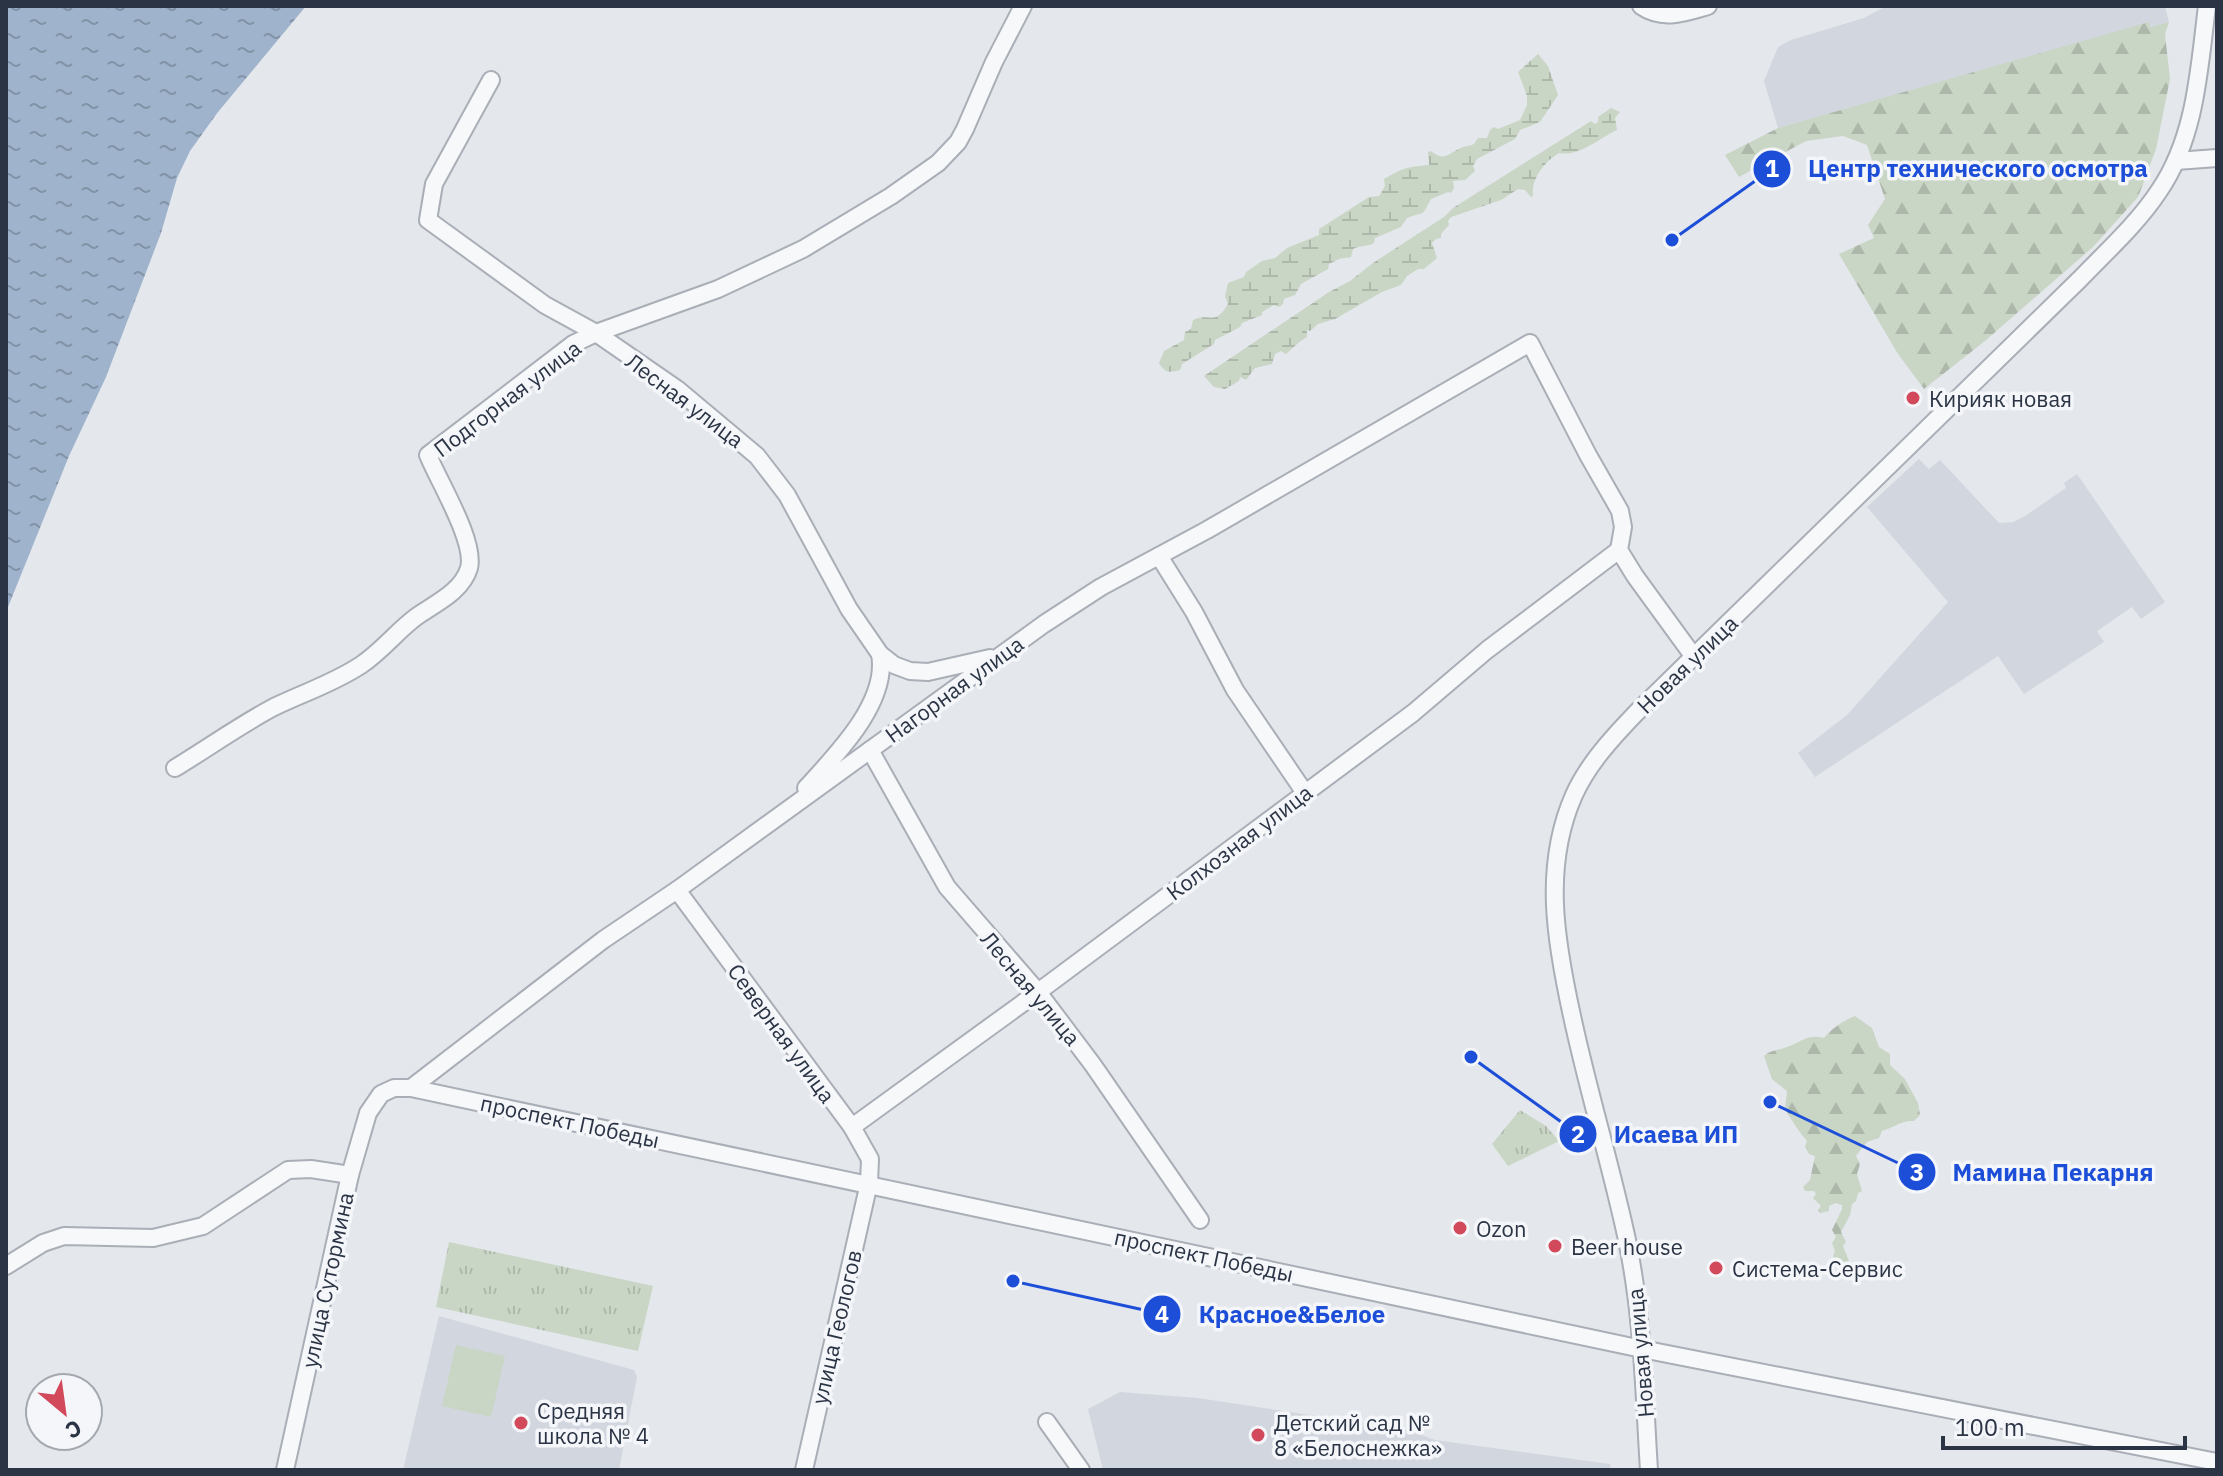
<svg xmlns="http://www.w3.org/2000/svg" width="2223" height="1476" font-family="'IBM Plex Sans',sans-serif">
  <defs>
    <pattern id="forest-firs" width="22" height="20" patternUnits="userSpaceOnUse" patternTransform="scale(2)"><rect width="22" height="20" fill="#c9d6c5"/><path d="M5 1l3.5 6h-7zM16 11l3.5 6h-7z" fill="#adb8ab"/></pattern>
    <pattern id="wetland-marsh" width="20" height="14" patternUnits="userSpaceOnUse" patternTransform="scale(2)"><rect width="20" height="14" fill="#c9d6c5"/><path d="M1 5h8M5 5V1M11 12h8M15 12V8" fill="none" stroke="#adb8ab"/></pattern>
    <pattern id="park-tufts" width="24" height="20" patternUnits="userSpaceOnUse" patternTransform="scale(2)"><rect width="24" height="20" fill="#c9d6c5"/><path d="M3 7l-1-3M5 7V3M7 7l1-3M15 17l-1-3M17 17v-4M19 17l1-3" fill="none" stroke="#adb8ab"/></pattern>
    <pattern id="water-ripples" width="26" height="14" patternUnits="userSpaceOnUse" patternTransform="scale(2)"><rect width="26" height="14" fill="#9fb4cc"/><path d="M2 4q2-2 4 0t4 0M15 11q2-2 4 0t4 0" fill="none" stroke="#8293a7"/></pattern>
  </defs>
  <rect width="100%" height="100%" fill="#e4e7ec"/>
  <!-- built -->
  <g fill="#d2d6de">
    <path d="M 1886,6 L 2165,6 L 2169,22 L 2150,27 L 2148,23 L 1778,128 L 1764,81 L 1778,47 L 1791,40 L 1864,18 Z"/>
    <path d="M 1919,459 L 1929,469 L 1940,460 L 1999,523 L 2013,522 L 2025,516 L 2066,488 L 2064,483 L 2077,474 L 2165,602 L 2141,619 L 2132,607 L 2097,631 L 2104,642 L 2024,694 L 1998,656 L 1815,777 L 1798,753 L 1847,715 L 1948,602 L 1867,507 Z"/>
    <path d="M 439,1316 L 634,1370 L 637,1377 L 619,1470 L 403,1470 Z"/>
    <path d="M 1120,1392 L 1198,1398 L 1408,1430 L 1435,1440 L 1610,1464 L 1611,1470 L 1103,1470 L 1088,1409 Z"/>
  </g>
  <!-- forest -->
  <g fill="url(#forest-firs)">
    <path d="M 2149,22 L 2150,27 L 2169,22 L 2165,34 L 2170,79 L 2156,149 L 2138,197 L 2093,247 L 1985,341 L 1924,389 L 1898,354 L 1839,254 L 1874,238 L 1868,225 L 1885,199 L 1867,145 L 1843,136 L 1806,141 L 1739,177 L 1725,155 L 1778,128 Z"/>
    <path d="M 1855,1016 L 1872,1028 L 1879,1047 L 1890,1054 L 1890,1065 L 1905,1079 L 1918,1103 L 1920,1115 L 1914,1121 C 1901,1120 1893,1128 1882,1131 L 1879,1138 L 1867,1142 L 1856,1156 L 1860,1164 L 1857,1174 L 1862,1191 L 1858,1193 L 1856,1201 L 1852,1204 L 1850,1215 L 1841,1232 L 1846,1242 L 1843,1246 L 1851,1266 L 1849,1270 L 1839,1266 L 1833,1256 L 1835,1251 L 1832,1243 L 1836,1237 L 1832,1230 L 1842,1209 L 1842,1205 L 1835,1203 L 1829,1206 L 1829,1211 L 1820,1213 L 1818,1210 L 1821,1206 L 1813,1198 L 1816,1194 L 1814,1191 L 1805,1191 L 1803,1187 L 1810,1180 L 1815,1156 L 1809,1154 L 1805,1147 L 1807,1141 C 1799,1132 1792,1121 1785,1109 L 1787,1091 L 1772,1079 L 1764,1056 C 1771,1050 1776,1051 1784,1048 C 1799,1044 1806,1033 1824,1038 C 1830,1030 1844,1020 1855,1016 Z"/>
  </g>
  <!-- wetland -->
  <g fill="url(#wetland-marsh)">
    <path d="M 1538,54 L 1548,66 L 1558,95 L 1540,122 L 1520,130 L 1515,139 L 1477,159 L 1473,166 L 1475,171 L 1465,180 L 1453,181 L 1454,188 L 1451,193 L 1448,192 L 1431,199 C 1420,219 1427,210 1407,218 L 1401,227 L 1375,238 L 1374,243 C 1368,247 1360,245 1353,249 L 1351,257 L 1339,259 L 1329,264 L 1328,269 L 1301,284 L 1295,295 L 1284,299 L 1283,304 L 1279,307 L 1274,305 L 1262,312 L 1262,315 L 1242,323 L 1240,327 L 1215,340 L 1214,344 L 1182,364 L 1180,370 C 1169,373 1165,373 1159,363 L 1164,351 L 1184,340 L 1185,332 L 1191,329 L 1193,320 C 1211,312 1214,327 1228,304 L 1225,296 L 1228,283 L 1244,277 L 1246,272 L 1262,261 L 1275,258 L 1287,248 L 1319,235 L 1319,229 L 1369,197 L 1379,196 L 1385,186 L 1384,179 C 1405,167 1407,167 1429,165 L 1428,152 L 1431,151 C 1445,162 1447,154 1461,148 C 1465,146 1470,146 1474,144 L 1478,138 L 1487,138 L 1490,130 L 1494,127 L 1498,129 L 1520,120 L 1527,105 L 1527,96 L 1518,72 Z"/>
    <path d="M 1611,108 L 1620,112 L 1615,118 L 1617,130 C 1598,139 1579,157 1559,153 C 1544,162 1531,179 1533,196 L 1531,197 L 1525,190 L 1518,189 L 1501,200 L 1451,217 L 1448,221 L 1449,225 L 1441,234 L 1441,238 L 1436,239 L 1432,243 L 1437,258 L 1424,269 L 1418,269 L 1407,276 L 1401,285 L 1382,292 L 1335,319 L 1318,324 L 1310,331 L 1307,330 L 1307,337 C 1298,342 1293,348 1286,354 L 1281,351 L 1275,354 L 1272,364 L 1255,368 L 1246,380 L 1240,377 L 1239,381 L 1225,389 L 1214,387 L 1204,376 L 1329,292 L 1350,281 L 1373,263 L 1444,217 L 1453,208 L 1591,121 L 1595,124 L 1598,122 L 1598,117 Z"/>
  </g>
  <!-- park -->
  <g fill="url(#park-tufts)">
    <path d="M 1520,1110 L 1546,1126 L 1559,1141 L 1508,1166 L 1492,1144 Z"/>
    <path d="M 449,1242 L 653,1286 L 638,1351 L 436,1307 Z"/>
  </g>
  <!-- pitch -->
  <path fill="#c9d6c5" d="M 456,1345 L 505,1356 L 491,1417 L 442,1406 Z"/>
  <!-- water -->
  <path fill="url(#water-ripples)" d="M 6,6 L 306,6 L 218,112 L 190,151 L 177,178 L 161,233 L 106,377 L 69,456 L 6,612 Z"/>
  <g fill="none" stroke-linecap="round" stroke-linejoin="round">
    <!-- minor casing -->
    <g stroke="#a9aeb7" stroke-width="20">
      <g id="minor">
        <path d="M 1641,6 C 1663,21 1684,13 1708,6"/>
        <path d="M 491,80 L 434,184 L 428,220 L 545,305 L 596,333 L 677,389 L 757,456 L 787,495 L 849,609 L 880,654 L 894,665 L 910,671 L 928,672 L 990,658"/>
        <path d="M 2176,161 L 2217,158"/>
        <path d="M 1159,556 L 1194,612 L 1235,690 L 1305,793"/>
        <path d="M 870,750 L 947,887 L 1038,992 L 1093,1065 L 1200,1220"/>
        <path d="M 175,768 C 208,748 240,725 274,707 C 303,693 334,683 361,665 C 382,651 397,631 416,617 C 434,604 462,592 469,568 C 476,542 439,482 428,455 L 573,344 L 596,333 L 718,289 L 803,249 L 891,196 L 938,163 L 958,142 L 965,129 L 994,62 L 1023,6"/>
        <path d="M 806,788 C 836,755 889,702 880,654"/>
        <path d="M 677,890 L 852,1127 L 870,1159 L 869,1183 L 804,1470"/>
        <path d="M 411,1088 L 603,940 L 677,890 L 1044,624 L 1101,587 L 1207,530 L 1530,343 L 1588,455 L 1620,511 L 1623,527 L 1619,550 L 1635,576 L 1694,657"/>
        <path d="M 852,1127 L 1038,992 L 1413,713 L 1487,650 L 1619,550"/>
        <path d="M 6,1266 L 43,1243 L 64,1236 L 153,1238 L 203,1226 L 288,1170 L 311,1169 L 350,1175"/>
        <path d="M 1047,1422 L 1081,1470"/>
        <path d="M 285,1470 L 350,1175 L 368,1113 L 381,1094 L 394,1088 L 411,1088 L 1642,1349 L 2217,1462"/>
        <path d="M 1649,1470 C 1644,1393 1643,1316 1627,1240 C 1611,1165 1588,1091 1572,1016 C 1556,943 1542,867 1574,795 C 1588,764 1612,738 1636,713 L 2080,279 C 2107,251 2137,224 2159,191 C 2196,137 2199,69 2207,6"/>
      </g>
    </g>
    <!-- minor -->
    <use href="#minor" stroke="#f7f8fa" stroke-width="16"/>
  </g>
  <!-- markers -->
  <g fill="#d1495b" stroke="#f4f6f9" stroke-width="3">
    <circle cx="1913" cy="398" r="8"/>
    <circle cx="1460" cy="1228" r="8"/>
    <circle cx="1555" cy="1246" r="8"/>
    <circle cx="1716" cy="1268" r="8"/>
    <circle cx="521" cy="1423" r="8"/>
    <circle cx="1258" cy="1435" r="8"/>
  </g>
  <g text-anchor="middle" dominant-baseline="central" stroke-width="7" stroke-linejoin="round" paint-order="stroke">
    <!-- street labels -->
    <g font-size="22" fill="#2b3445" stroke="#f4f6f9">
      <text transform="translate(507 398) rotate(-37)">Подгорная улица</text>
      <text transform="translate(685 400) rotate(37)">Лесная улица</text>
      <text transform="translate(1687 664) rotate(-44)">Новая улица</text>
      <text transform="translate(954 689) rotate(-36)">Нагорная улица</text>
      <text transform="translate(1239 842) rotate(-37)">Колхозная улица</text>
      <text transform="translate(1031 988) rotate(50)">Лесная улица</text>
      <text transform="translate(782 1033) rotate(54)">Северная улица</text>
      <text transform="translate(570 1121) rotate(12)">проспект Победы</text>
      <text transform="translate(1204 1255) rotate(12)">проспект Победы</text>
      <text transform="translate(327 1280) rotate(-78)">улица Сутормина</text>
      <text transform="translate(836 1327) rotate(-77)">улица Геологов</text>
      <text transform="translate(1640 1353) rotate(-95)">Новая улица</text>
    </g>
    <!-- poi labels -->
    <g font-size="22" fill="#2b3445" stroke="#f4f6f9" text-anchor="start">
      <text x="1929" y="398">Кирияк новая</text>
      <text x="1476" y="1228">Ozon</text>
      <text x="1571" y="1246">Beer house</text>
      <text x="1732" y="1268">Система-Сервис</text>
      <text x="537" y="1410">Средняя<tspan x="537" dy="25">школа № 4</tspan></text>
      <text x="1274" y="1422">Детский сад №<tspan x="1274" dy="25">8 «Белоснежка»</tspan></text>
    </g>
  </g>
  <!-- callouts -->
  <path fill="none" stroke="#1d4ed8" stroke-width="3" d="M1672 240L1772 169M1471 1057L1578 1134M1770 1102L1917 1172M1013 1281L1162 1314"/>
  <g fill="#1d4ed8" stroke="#f4f6f9" stroke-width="3">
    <circle cx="1672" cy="240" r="8"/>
    <circle cx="1471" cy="1057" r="8"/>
    <circle cx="1770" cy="1102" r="8"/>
    <circle cx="1013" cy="1281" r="8"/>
    <circle cx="1772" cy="169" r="20"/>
    <circle cx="1578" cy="1134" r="20"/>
    <circle cx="1917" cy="1172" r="20"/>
    <circle cx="1162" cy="1314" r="20"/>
  </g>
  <g font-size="24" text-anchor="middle" font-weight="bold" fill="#fff">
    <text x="1772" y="177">1</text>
    <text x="1578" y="1143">2</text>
    <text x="1917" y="1181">3</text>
    <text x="1162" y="1323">4</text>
  </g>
  <g font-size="24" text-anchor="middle" font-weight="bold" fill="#1d4ed8" stroke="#f4f6f9" stroke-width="7" stroke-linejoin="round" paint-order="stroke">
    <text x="1978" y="177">Центр технического осмотра</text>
    <text x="1676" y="1143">Исаева ИП</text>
    <text x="2053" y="1181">Мамина Пекарня</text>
    <text x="1292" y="1323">Красное&amp;Белое</text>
  </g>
  <!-- border -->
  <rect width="2223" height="1476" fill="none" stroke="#2b3445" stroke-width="16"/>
  <!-- north arrow -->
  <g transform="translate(64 1412) rotate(151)"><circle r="38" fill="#f4f6f9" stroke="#a4a8b1" stroke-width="2"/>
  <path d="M0-6L14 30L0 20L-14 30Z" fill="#d1495b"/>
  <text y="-12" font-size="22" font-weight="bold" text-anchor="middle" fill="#2b3445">С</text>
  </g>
  <!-- scale -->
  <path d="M1943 1436v12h242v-12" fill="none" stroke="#2b3445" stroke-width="4"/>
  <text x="1955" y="1436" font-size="24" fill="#2b3445" stroke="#f4f6f9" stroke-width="6" paint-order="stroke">100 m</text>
</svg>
